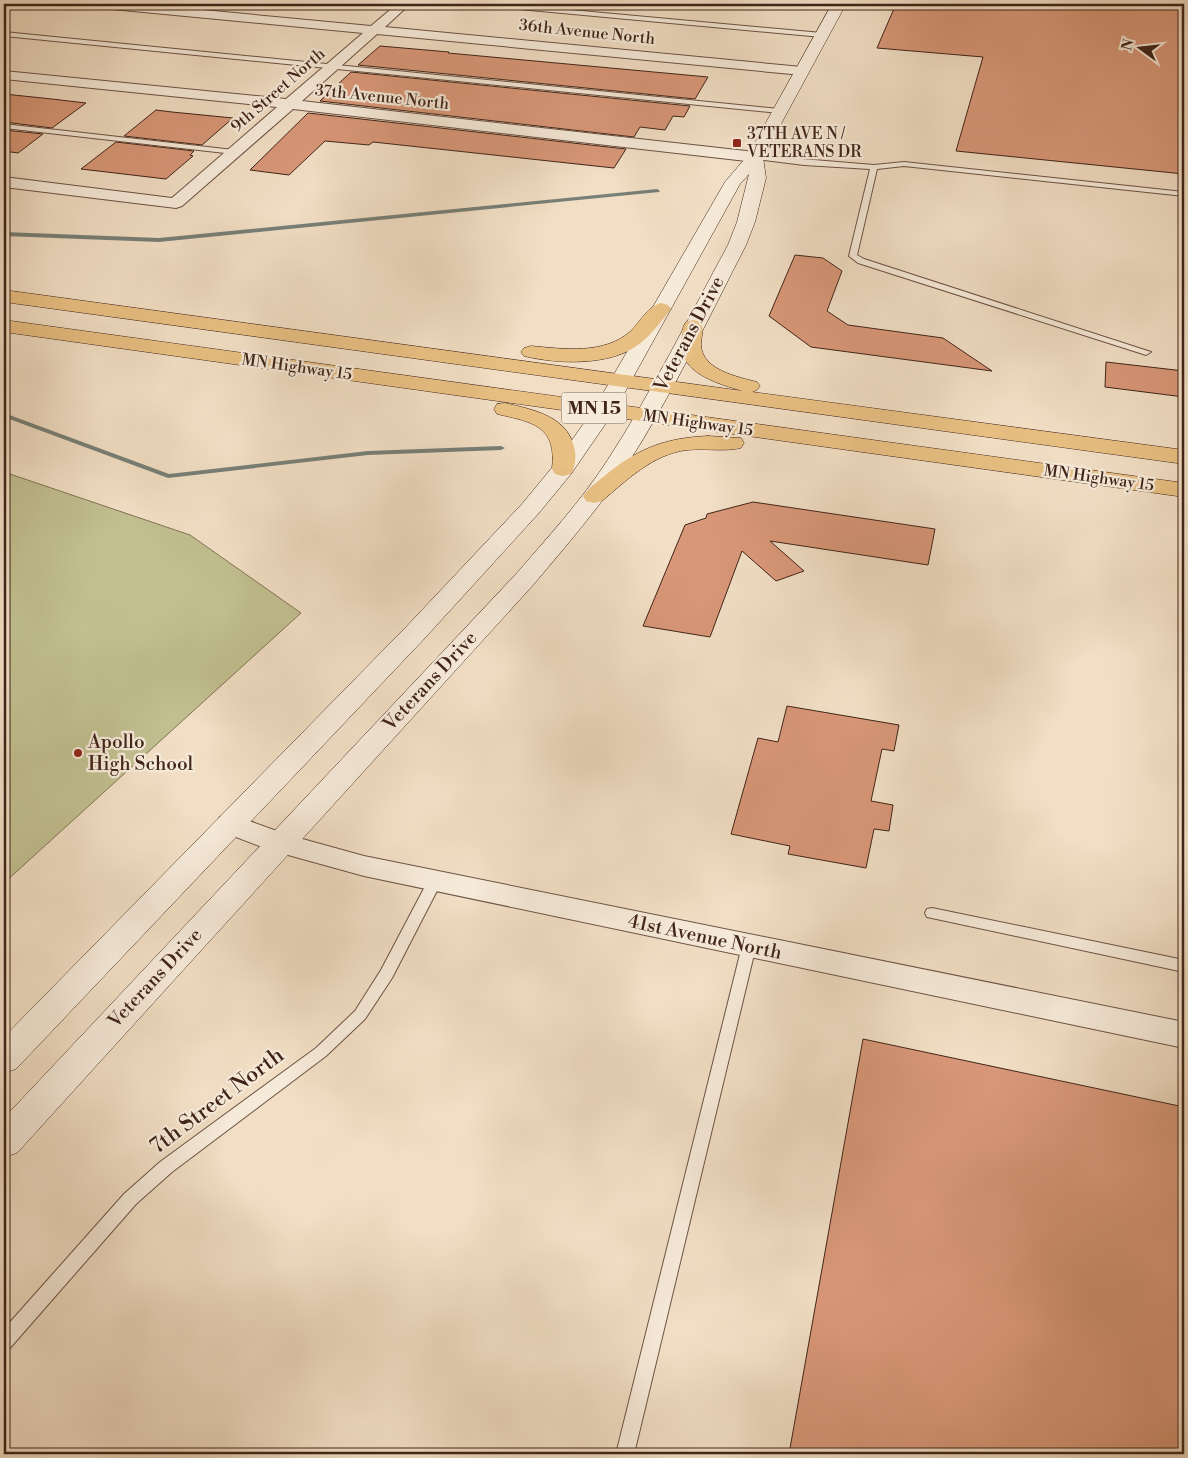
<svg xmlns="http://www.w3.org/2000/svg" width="1188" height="1458" font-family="'Libre Bodoni',serif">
  <rect width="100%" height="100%" fill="#f1dec4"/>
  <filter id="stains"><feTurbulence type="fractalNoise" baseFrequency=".004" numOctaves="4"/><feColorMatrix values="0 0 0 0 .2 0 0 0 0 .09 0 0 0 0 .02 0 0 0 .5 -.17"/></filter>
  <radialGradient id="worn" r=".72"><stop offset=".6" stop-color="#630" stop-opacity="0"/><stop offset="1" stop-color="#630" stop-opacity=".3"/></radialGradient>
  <!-- green -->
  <path fill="#c1bf90" stroke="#807254" d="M 4,472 L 190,535 L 301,613 L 4,883 Z"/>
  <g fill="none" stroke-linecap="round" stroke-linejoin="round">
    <!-- stream -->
    <g fill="#777f76" fill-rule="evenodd">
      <path d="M 657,189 L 660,191 L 659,192 L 159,242 L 4,236 L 4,232 L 159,238 Z"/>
      <path d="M 4,413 L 169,474 L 368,451 L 501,446 L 505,448 L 501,450 L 368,455 L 168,478 L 4,417 Z"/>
    </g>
  </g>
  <!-- building -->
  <g fill="#d89778" stroke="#402419">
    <path d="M 896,4 L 1184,4 L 1184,174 L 956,151 L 983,57 L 877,48 Z"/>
    <path d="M 380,46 L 449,52 L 448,53 L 708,77 L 695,99 L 358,65 Z"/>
    <path d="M 351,72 L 690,106 L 684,117 L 673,116 L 665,130 L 640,127 L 634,137 L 320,101 Z"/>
    <path d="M 4,94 L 52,99 L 86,103 L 52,128 L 4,122 Z"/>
    <path d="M 156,110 L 172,112 L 233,118 L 202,145 L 124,136 Z"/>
    <path d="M 308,113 L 626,149 L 614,168 L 373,142 L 369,145 L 325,141 L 289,175 L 250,170 Z"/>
    <path d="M 4,130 L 43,134 L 18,153 L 4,151 Z"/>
    <path d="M 116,142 L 194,151 L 190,155 L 193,156 L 166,179 L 81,169 Z"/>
    <path d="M 795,255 L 823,258 L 842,271 L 827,311 L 848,325 L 943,338 L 992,371 L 811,347 L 769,316 Z"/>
    <path d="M 1106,362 L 1184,371 L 1184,397 L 1105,387 Z"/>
    <path d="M 753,502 L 935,529 L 928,565 L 770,541 L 804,571 L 776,581 L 742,551 L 710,637 L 643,626 L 685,525 L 706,518 L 707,514 Z"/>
    <path d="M 787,706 L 899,725 L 894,751 L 882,749 L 871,801 L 893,805 L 889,831 L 874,829 L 866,868 L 788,854 L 790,846 L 731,834 L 758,738 L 778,742 Z"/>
    <path d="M 863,1039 L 1184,1107 L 1184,1454 L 789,1454 Z"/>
  </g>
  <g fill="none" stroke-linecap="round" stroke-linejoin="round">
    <!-- lane casing -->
    <g stroke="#6c5244" stroke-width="2">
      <g id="lane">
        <path d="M 484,4 L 504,4 L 822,33 L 825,35 L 822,37 L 487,6 Z"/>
        <path d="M 4,32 L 779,109 L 783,111 L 779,113 L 4,36 Z"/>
        <path d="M 4,124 L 234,150 L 238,152 L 234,154 L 4,128 Z"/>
        <path d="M 752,155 L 874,165 L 904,162 L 1184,192 L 1184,196 L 904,166 L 877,169 L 857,255 L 864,259 L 1151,352 L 1146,355 L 1143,354 L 858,263 L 849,256 L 870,169 L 804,165 L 755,159 L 752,159 Z"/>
        <path d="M 435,876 L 440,877 L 442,881 L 392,978 L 365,1019 L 326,1056 L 172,1172 L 136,1204 L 10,1348 L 4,1350 L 4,1329 L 124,1194 L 160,1162 L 316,1048 L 355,1011 L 381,970 L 430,877 Z"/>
        <path d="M 932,908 L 1184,960 L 1184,972 L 927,917 L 925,913 L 927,909 Z"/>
        <path d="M 749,941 L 754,942 L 756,946 L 634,1454 L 616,1454 L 742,946 L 744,942 Z"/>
      </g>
    </g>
    <!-- street casing -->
    <g stroke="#6c5244" stroke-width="2">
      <g id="street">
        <path d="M 95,4 L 139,4 L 371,26 L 397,4 L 410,4 L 385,27 L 802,67 L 809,71 L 802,75 L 377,34 L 302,101 L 755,152 L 761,154 L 763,157 L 761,160 L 755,162 L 293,109 L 182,206 L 176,208 L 4,187 L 4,177 L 172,198 L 277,107 L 4,79 L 4,71 L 286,99 L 363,33 L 101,8 L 96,7 Z"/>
        <path d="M 230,814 L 288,835 L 364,856 L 1184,1022 L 1184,1048 L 364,876 L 270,850 L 220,831 L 216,824 L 220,817 Z"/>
      </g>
    </g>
    <!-- secondary casing -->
    <g stroke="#402419" stroke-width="1">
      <path id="secondary" d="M 832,4 L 846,4 L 763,157 L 766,178 L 755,222 L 746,245 C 708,319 672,395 627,465 C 600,507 566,546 534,584 L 17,1153 L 4,1157 L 4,1118 L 516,574 C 548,537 581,501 607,461 C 652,392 689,317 728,245 L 737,222 L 749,174 L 740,184 L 615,410 L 571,474 L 538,514 L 424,639 L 16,1069 L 4,1073 L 4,1037 L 406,627 L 522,504 L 555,464 L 594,409 L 725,182 L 748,155 Z"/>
    </g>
    <!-- highway casing -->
    <g stroke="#402419" stroke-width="1">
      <g id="highway">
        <path d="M 4,290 L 743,391 C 719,384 678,373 681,341 C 682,334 682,327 686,322 L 693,320 L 700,322 C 705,329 701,336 701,345 C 702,370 738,377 757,382 L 760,386 L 757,390 L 752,392 L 1184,450 L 1184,464 L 4,302 Z"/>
        <path d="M 661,303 L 668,305 L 671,309 L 668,313 C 658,325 648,339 635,347 C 606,366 557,364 524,356 L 521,352 L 524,348 L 531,346 C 564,349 604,355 631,331 C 640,322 648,306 661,303 Z"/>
        <path d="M 4,320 L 1184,483 L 1184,497 L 4,332 Z"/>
        <path d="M 505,403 C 534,410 569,416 575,451 C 576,459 575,467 571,474 L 563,476 L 555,474 L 552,469 C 557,426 533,422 497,414 L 494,409 L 497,404 Z"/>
        <path d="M 708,436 L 741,438 L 744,443 L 741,448 C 723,452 705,448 687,450 C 653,454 627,480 602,501 L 594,503 L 586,501 L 583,496 C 589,487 600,480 608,473 C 641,447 667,438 708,436 Z"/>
      </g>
    </g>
    <!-- lane -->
    <use href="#lane" fill="#f6ead9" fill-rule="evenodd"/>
    <!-- street -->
    <use href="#street" fill="#f6ead9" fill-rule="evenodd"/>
    <!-- secondary -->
    <use href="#secondary" fill="#f6ead9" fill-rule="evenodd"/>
    <!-- highway -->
    <use href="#highway" fill="#e8bf82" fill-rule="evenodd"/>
  </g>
  <!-- markers -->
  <g fill="#8f2418" stroke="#f6ead9" stroke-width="2">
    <rect x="732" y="138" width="10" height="10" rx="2.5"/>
    <circle cx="78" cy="753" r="5"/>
  </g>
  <g text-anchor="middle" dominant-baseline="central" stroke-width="4.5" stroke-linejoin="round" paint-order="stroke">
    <!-- far-street labels -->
    <g font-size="16" fill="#402419" stroke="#f6ead9">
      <text transform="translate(587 32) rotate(6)">36th Avenue North</text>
      <text transform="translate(278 90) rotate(-41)">9th Street North</text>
      <text transform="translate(382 97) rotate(6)">37th Avenue North</text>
      <text transform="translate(297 367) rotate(8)">MN Highway 15</text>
      <text transform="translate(698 423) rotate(8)">MN Highway 15</text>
      <text transform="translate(1099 478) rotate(8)">MN Highway 15</text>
    </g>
    <!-- far-poi labels -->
    <g font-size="16" fill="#402419" stroke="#f6ead9" text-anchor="start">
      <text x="747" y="134">37TH AVE N /<tspan x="747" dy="18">VETERANS DR</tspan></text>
    </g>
    <!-- shield labels -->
    <rect fill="#f6ead9" stroke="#775f53" stroke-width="1" x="561.5" y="392.5" width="65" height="31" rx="4"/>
    <g font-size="18" font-weight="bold" fill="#402419">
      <text x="594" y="408">MN 15</text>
    </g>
    <!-- street labels -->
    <g font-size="19" fill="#402419" stroke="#f6ead9">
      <text transform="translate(689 334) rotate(-62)">Veterans Drive</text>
      <text transform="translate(430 681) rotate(-47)">Veterans Drive</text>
      <text transform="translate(705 937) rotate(12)">41st Avenue North</text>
      <text transform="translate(155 978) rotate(-47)">Veterans Drive</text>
    </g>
    <!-- poi labels -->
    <g font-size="19" fill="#402419" stroke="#f6ead9" text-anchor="start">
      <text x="88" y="742">Apollo<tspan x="88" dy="22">High School</tspan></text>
    </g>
    <!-- near-street labels -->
    <g font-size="22" fill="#402419" stroke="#f6ead9">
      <text transform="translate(217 1101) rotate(-37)">7th Street North</text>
    </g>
  </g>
  <!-- margin -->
  <rect width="1188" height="1458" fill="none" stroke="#f1dec4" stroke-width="20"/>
  <rect x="5" y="5" width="1178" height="1448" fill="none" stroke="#402419" stroke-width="2.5"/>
  <rect x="10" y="10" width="1168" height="1438" fill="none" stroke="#402419"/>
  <!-- north arrow -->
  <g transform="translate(1140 48) rotate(285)" stroke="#f6ead9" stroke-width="4" paint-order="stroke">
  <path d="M0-4L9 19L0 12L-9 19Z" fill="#402419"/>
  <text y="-8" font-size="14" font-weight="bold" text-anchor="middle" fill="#402419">N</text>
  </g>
  <rect width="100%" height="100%" filter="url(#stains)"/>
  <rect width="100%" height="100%" fill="url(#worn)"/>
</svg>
